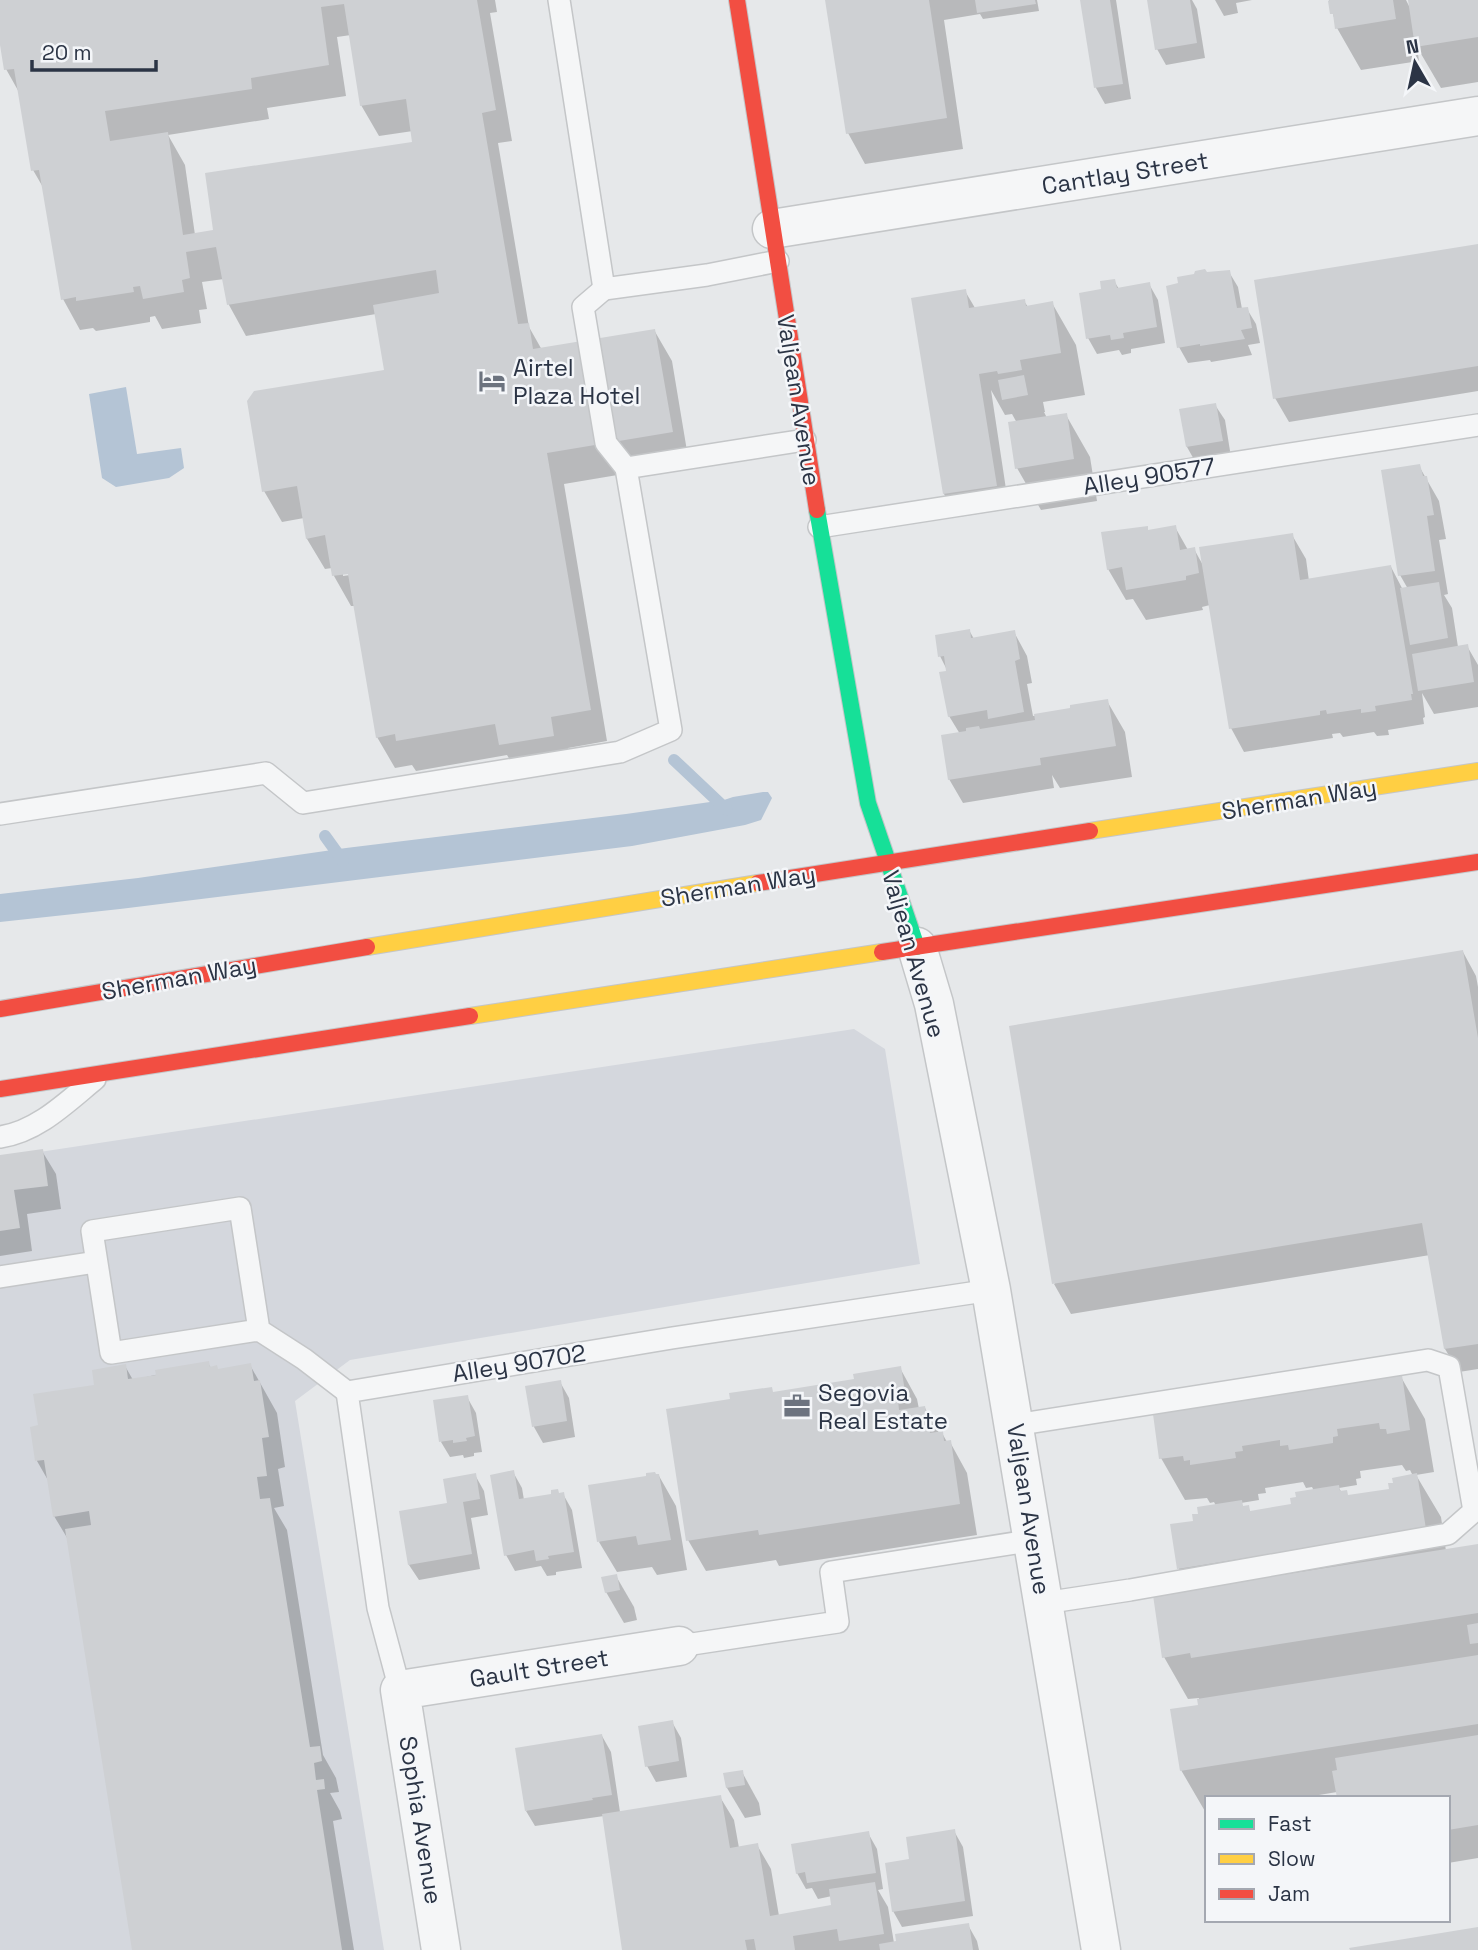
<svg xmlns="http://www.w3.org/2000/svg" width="1478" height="1950" font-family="'Space Grotesk',sans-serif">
  <rect width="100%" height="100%" fill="#e6e8ea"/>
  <!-- built -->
  <path fill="#d4d7dd" d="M 854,1029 L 885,1049 L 920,1264 L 350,1360 L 295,1401 L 384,1950 L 0,1950 L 0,1158 Z"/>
  <!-- water -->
  <g fill="#b4c4d5">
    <path d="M 126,387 L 137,454 L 181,448 L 184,468 L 169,478 L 116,487 L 102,478 L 89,394 Z"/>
    <path d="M 763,792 L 768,792 L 772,798 L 761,820 L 745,825 L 632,846 L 120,909 L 0,922 L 0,894 L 138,878 L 346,848 L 626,814 L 724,800 L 733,797 Z"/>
  </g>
  <!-- shadow -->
  <g fill="#0003" fill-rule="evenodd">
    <path d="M 0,0 L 495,0 L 497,12 L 490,13 L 512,141 L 498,143 L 529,327 L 542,350 L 654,330 L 672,361 L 689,463 L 564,484 L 607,741 L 568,748 L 571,766 L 519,775 L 507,755 L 416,771 L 412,765 L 395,768 L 377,737 L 355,606 L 351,606 L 334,576 L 332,568 L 325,569 L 307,539 L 304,518 L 282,522 L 264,491 L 386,372 L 376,314 L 246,336 L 229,305 L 224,279 L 202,282 L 207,309 L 199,310 L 201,323 L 162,329 L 155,316 L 150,317 L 150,322 L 96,331 L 93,328 L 80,330 L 63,299 L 44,189 L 33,170 L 20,94 L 6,69 L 0,35 ZM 351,35 L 361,105 L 379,136 L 413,131 L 414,143 L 215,231 L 195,235 L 185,165 L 168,135 L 269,119 L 267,108 L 346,96 L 337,37 ZM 343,573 L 357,574 L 343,576 Z"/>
    <path d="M 827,0 L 1037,0 L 1039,11 L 983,19 L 980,14 L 944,20 L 963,149 L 865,164 L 848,133 Z"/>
    <path d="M 1082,0 L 1116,0 L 1131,99 L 1105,104 L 1096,88 Z"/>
    <path d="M 1149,0 L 1192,0 L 1197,9 L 1205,58 L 1166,65 L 1157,49 Z"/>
    <path d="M 1215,0 L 1252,0 L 1236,3 L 1238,13 L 1224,16 Z"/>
    <path d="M 1329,0 L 1406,0 L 1410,8 L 1409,0 L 1478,0 L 1478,82 L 1441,88 L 1417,47 L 1419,61 L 1361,70 L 1337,28 Z"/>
    <path d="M 1478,246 L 1478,391 L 1289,422 L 1275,398 Z"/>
    <path d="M 1229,272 L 1238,287 L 1242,309 L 1247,309 L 1256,324 L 1260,343 L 1248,345 L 1252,355 L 1211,362 L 1210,360 L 1188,363 L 1179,347 L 1207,274 Z"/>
    <path d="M 1114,281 L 1119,289 L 1149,284 L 1158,300 L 1165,343 L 1131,349 L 1131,353 L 1122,355 L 1119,350 L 1097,354 L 1088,338 L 1103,291 Z"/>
    <path d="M 965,291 L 975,308 L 1024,301 L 1028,307 L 1052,303 L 1076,345 L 1085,395 L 1043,402 L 1045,412 L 1044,412 L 1047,418 L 1066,415 L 1090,457 L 1097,501 L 1041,510 L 1017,468 L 1017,423 L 1012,414 L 1005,415 L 991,390 L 1009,509 L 958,517 L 944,494 Z"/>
    <path d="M 1215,405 L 1225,420 L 1231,457 L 1196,463 L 1187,447 L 1181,410 Z"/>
    <path d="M 1419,466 L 1439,501 L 1446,539 L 1439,540 L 1448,594 L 1444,595 L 1452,608 L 1458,647 L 1467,646 L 1478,665 L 1478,707 L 1434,714 L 1422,693 L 1425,717 L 1423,718 L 1424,724 L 1388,730 L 1389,735 L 1377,736 L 1374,732 L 1343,737 L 1340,733 L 1332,734 L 1333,738 L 1244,752 L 1231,728 L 1210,605 L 1202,607 L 1203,610 L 1146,620 L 1133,599 L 1126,600 L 1108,569 L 1149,532 L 1175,527 L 1188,550 L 1194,549 L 1204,567 L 1292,535 L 1306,559 L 1309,581 L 1391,567 L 1403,590 L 1408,589 L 1400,575 Z"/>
    <path d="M 969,630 L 974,639 L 1014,632 L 1027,656 L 1032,683 L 1027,684 L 1033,716 L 1072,710 L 1107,701 L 1125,732 L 1132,777 L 1060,788 L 1052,775 L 1054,788 L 963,803 L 949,779 L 960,734 L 949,716 L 948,672 L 940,656 Z"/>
    <path d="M 1463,952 L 1476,976 L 1478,987 L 1478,1369 L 1459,1372 L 1445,1349 L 1430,1255 L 1071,1314 L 1054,1284 Z"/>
    <path d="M 42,1151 L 56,1174 L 61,1209 L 27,1214 L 32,1251 L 0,1256 L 0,1157 Z"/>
    <path d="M 208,1363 L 211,1368 L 218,1370 L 250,1365 L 277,1413 L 285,1467 L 278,1469 L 284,1506 L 274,1508 L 287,1530 L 323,1755 L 336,1778 L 339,1792 L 330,1793 L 340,1811 L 342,1819 L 333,1821 L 354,1950 L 133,1950 L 69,1541 L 54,1516 L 49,1482 L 37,1461 L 40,1427 L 125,1366 L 133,1380 Z"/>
    <path d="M 900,1368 L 917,1399 L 919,1409 L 925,1408 L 939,1433 L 942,1433 L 947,1442 L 950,1442 L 967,1473 L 977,1535 L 779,1566 L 776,1560 L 706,1571 L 688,1540 L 774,1394 L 856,1381 Z"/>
    <path d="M 1401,1377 L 1425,1419 L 1434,1472 L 1416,1475 L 1441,1517 L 1446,1551 L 1478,1546 L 1478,1858 L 1448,1863 L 1448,1798 L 1337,1792 L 1301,1798 L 1207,1798 L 1206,1813 L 1181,1770 L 1200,1707 L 1199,1698 L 1188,1699 L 1164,1657 L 1192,1591 L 1179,1569 L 1172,1526 L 1195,1522 L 1216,1506 L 1214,1502 L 1210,1503 L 1207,1498 L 1185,1500 L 1161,1458 ZM 1402,1465 L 1406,1471 L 1410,1470 L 1413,1476 L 1391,1490 L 1349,1497 L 1342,1493 L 1339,1488 L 1357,1485 L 1356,1479 L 1361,1478 L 1360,1471 ZM 1303,1482 L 1306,1488 L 1312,1487 L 1314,1491 L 1293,1506 L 1251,1513 L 1248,1507 L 1244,1508 L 1241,1503 L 1259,1500 L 1258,1494 L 1266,1493 L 1265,1488 Z"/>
    <path d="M 560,1382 L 569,1398 L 575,1437 L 543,1443 L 534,1427 L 527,1388 Z"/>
    <path d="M 467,1397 L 476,1413 L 482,1452 L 474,1453 L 474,1456 L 464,1458 L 463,1455 L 450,1457 L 441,1442 Z"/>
    <path d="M 513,1472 L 522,1488 L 524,1500 L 563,1494 L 572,1510 L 582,1568 L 556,1572 L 556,1575 L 547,1576 L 541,1566 L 515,1571 L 506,1555 Z"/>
    <path d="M 475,1475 L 484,1491 L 488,1515 L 471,1518 L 480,1569 L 419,1580 L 409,1565 L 449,1505 Z"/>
    <path d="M 659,1476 L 676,1506 L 687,1570 L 657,1575 L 652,1567 L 617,1572 L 599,1542 L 648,1477 Z"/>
    <path d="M 616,1576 L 634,1607 L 637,1620 L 624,1623 L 606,1592 Z"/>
    <path d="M 672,1722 L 681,1738 L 687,1777 L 656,1782 L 647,1766 Z"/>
    <path d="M 602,1736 L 611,1752 L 620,1812 L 720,1797 L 734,1820 L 739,1848 L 757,1845 L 771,1869 L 779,1916 L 833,1907 L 832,1896 L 818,1899 L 812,1888 L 806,1889 L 797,1873 L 868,1833 L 877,1849 L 883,1889 L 878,1890 L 888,1907 L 894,1943 L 968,1925 L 977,1941 L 979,1950 L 624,1950 L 604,1816 L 535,1826 L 526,1811 Z"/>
    <path d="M 742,1772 L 759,1803 L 761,1815 L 745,1818 L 727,1788 L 725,1775 Z"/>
    <path d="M 954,1831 L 963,1847 L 973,1916 L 902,1927 L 893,1911 L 911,1861 Z"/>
  </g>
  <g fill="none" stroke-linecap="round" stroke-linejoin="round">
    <!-- stream -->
    <g stroke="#b4c4d5" stroke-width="12">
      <path d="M 674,760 L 727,810"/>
      <path d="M 325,836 L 343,861"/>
    </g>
  </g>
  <!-- building -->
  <g fill="#ced0d3" fill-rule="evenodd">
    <path d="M 0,0 L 477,0 L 496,110 L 482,113 L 518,324 L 529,323 L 533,349 L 655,329 L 673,432 L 547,453 L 591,710 L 551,717 L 554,736 L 499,745 L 495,724 L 396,741 L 395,734 L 376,738 L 348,574 L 332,576 L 325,535 L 306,539 L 297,486 L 262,492 L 247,401 L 254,391 L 384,370 L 373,305 L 439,293 L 436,270 L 227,305 L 216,247 L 186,252 L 190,278 L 182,280 L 184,292 L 143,299 L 140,286 L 133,287 L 134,292 L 76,301 L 76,297 L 61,300 L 39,170 L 31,171 L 14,69 L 4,70 L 0,45 ZM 344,4 L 360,106 L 406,99 L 412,142 L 205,173 L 213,230 L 183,235 L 168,132 L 110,141 L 105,111 L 252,89 L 251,78 L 329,65 L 321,7 Z"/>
    <path d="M 825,0 L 929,0 L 947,118 L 846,134 Z"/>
    <path d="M 975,0 L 1035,0 L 1036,4 L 977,13 Z"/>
    <path d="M 1080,0 L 1110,0 L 1123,84 L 1094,88 Z"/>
    <path d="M 1147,0 L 1190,0 L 1197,43 L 1155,50 Z"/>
    <path d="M 1330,0 L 1393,0 L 1396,19 L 1335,29 L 1333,14 L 1330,14 L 1328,1 Z"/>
    <path d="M 1408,0 L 1478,0 L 1478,37 L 1415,47 Z"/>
    <path d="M 1478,244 L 1478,366 L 1273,399 L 1254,280 Z"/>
    <path d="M 1205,269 L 1207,272 L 1230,270 L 1237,308 L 1248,307 L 1252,328 L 1241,330 L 1245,339 L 1200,346 L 1200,344 L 1177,348 L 1166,286 L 1178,283 L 1177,277 L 1194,274 L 1195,271 Z"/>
    <path d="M 1115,279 L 1117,288 L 1150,282 L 1157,327 L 1123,333 L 1124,338 L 1111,340 L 1110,335 L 1086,339 L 1079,293 L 1101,289 L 1100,281 Z"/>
    <path d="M 966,289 L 969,308 L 1025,299 L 1026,306 L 1053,301 L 1061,353 L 1020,360 L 1022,370 L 998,374 L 997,371 L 979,374 L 997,486 L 943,494 L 911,298 Z"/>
    <path d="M 1024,375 L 1028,395 L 1002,400 L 998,380 Z"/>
    <path d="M 1216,403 L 1223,441 L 1186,447 L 1179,409 Z"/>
    <path d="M 1067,413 L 1074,459 L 1015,469 L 1008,422 Z"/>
    <path d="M 1420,464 L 1423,476 L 1427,476 L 1434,515 L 1427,516 L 1435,571 L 1398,576 L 1381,470 Z"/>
    <path d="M 1176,525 L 1180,550 L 1195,547 L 1199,573 L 1186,576 L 1186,580 L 1126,590 L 1122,567 L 1107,570 L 1101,532 L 1148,526 L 1148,530 Z"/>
    <path d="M 1293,533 L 1300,580 L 1391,565 L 1413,694 L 1411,694 L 1412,700 L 1375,706 L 1376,711 L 1361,713 L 1361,709 L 1327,714 L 1326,710 L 1320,711 L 1320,715 L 1229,729 L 1199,547 Z"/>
    <path d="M 1439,582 L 1448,638 L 1410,645 L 1400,588 Z"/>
    <path d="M 970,629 L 971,638 L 1015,630 L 1020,659 L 1015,661 L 1024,712 L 988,719 L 987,710 L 948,717 L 939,672 L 946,671 L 944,656 L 938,657 L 935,635 Z"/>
    <path d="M 1468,644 L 1474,682 L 1418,691 L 1412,654 Z"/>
    <path d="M 1108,699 L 1116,746 L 1040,758 L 1041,765 L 948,780 L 941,735 L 966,731 L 966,728 L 979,726 L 980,729 L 1035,720 L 1034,714 L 1070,708 L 1070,705 Z"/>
    <path d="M 1463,950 L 1478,1038 L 1478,1344 L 1444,1349 L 1422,1223 L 1052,1284 L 1009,1026 Z"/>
    <path d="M 43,1149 L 48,1186 L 14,1190 L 20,1228 L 0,1231 L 0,1155 Z"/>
    <path d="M 209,1361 L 210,1367 L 217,1365 L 218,1369 L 251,1363 L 254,1381 L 260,1380 L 269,1437 L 262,1438 L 267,1476 L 257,1477 L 260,1499 L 270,1498 L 310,1747 L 320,1746 L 322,1761 L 314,1763 L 316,1780 L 324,1779 L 325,1789 L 317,1790 L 342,1950 L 132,1950 L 65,1529 L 91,1525 L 89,1511 L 53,1517 L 44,1460 L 35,1461 L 30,1427 L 38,1425 L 33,1394 L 94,1385 L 92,1370 L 126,1364 L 128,1379 L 156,1375 L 155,1370 Z"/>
    <path d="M 901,1366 L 906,1398 L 898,1400 L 899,1410 L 925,1406 L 930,1433 L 943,1431 L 944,1441 L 951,1440 L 960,1504 L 759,1535 L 758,1530 L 686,1541 L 666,1409 L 730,1399 L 729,1393 L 772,1387 L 773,1392 L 854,1379 L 853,1374 Z"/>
    <path d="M 1402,1375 L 1410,1430 L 1387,1434 L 1386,1429 L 1380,1429 L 1379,1423 L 1337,1429 L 1338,1436 L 1333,1437 L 1333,1443 L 1289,1450 L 1288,1445 L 1280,1446 L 1280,1440 L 1242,1446 L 1243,1451 L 1235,1452 L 1236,1458 L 1190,1465 L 1190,1460 L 1184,1461 L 1183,1456 L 1159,1459 L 1153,1414 Z"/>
    <path d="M 561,1380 L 567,1421 L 532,1427 L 525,1386 Z"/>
    <path d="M 468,1395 L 475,1436 L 466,1438 L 467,1441 L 453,1443 L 453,1440 L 439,1442 L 433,1400 Z"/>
    <path d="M 514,1470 L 519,1499 L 551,1494 L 551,1490 L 558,1489 L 559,1493 L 564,1492 L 574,1552 L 548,1556 L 549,1559 L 536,1561 L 534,1550 L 504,1556 L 490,1475 Z"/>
    <path d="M 655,1472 L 656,1474 L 659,1474 L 671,1540 L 638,1545 L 636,1536 L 597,1542 L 588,1485 L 646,1476 L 646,1473 Z"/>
    <path d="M 476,1473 L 480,1499 L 463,1502 L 472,1554 L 408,1565 L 399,1511 L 447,1503 L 443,1479 Z"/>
    <path d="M 1417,1473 L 1426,1529 L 1177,1569 L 1170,1524 L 1193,1521 L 1192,1514 L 1198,1514 L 1197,1507 L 1242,1500 L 1243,1506 L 1249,1505 L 1250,1511 L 1291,1504 L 1290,1498 L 1296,1497 L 1295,1492 L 1339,1485 L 1340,1491 L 1347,1490 L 1348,1495 L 1389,1489 L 1388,1483 L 1393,1483 L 1392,1478 Z"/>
    <path d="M 1478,1544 L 1478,1613 L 1191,1658 L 1190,1653 L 1162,1658 L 1153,1595 Z"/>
    <path d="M 617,1574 L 620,1590 L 605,1593 L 601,1577 Z"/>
    <path d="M 1478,1623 L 1478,1643 L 1470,1644 L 1467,1625 Z"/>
    <path d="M 1478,1655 L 1478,1724 L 1180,1771 L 1170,1709 L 1198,1705 L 1197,1699 Z"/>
    <path d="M 673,1720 L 679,1761 L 645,1767 L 638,1726 Z"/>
    <path d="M 602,1734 L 612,1795 L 592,1798 L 593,1800 L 525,1811 L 515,1748 Z"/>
    <path d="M 1478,1735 L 1478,1825 L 1448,1830 L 1448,1798 L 1337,1798 L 1332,1771 L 1337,1770 L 1335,1758 Z"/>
    <path d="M 743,1770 L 745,1785 L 726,1788 L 723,1773 Z"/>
    <path d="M 721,1795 L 730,1848 L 758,1843 L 770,1916 L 831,1905 L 829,1889 L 875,1882 L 884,1934 L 839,1941 L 837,1929 L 793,1936 L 795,1950 L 756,1950 L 754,1939 L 745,1940 L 747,1950 L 622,1950 L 602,1814 Z"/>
    <path d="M 955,1829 L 965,1901 L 892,1912 L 885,1863 L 909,1859 L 906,1837 Z"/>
    <path d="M 869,1831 L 876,1873 L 807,1883 L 805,1872 L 796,1874 L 791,1844 Z"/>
    <path d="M 969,1923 L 973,1950 L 880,1950 L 879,1944 L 896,1941 L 895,1934 Z"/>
    <path d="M 1478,1927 L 1478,1950 L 1350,1950 L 1349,1948 Z"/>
  </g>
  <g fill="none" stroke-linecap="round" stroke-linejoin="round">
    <!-- lane casing -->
    <g stroke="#c4c6c8" stroke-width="24">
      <g id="lane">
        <path d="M 559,0 L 604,289 L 707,275 L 778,261"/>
        <path d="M 604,289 L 583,307 L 606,443 L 626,468"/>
        <path d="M 819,527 L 1478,425"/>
        <path d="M 0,814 L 266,773 L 303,803 L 620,752 L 671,730 L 626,468 L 805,440"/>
        <path d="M 0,1137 C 37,1132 67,1102 95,1079"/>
        <path d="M 0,1277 L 96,1262"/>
        <path d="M 259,1330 L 240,1208 L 92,1231 L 111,1353 L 259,1330 L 304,1359 L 347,1392"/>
        <path d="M 1015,1425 L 1428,1360 L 1449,1367 L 1474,1511 L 1448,1534 L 1130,1590 L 1044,1603"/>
        <path d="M 679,1646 L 838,1622 L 831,1572 L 1034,1540"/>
        <path d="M 400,1690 L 378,1608 L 347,1392 L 672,1338 L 991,1290"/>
      </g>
    </g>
    <!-- street casing -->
    <g stroke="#c4c6c8" stroke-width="41">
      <g id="street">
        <path d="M 772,229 L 1478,116"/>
        <path d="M 917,947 L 934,1004 L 991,1290 L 1101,1950"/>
        <path d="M 441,1950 L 400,1690 L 679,1646"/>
      </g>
    </g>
    <!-- fast casing -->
    <g stroke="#c4c6c8" stroke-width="18">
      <path id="fast" d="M 817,510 L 868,803 L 917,947"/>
    </g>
    <!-- slow casing -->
    <g stroke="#c4c6c8" stroke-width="18">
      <g id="slow">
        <path d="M 1090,831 L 1478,771"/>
        <path d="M 367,947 L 758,883"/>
        <path d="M 470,1016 L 882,952"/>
      </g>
    </g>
    <!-- jam casing -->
    <g stroke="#c4c6c8" stroke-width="18">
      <g id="jam">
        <path d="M 737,0 L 817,510"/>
        <path d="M 758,883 L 1090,831"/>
        <path d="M 882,952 L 1478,862"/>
        <path d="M 0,1009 L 367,947"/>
        <path d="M 0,1089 L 470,1016"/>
      </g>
    </g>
    <!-- lane -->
    <use href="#lane" stroke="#f5f6f7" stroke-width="21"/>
    <!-- street -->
    <use href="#street" stroke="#f5f6f7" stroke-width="38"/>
    <!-- fast -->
    <use href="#fast" stroke="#16e098" stroke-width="16"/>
    <!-- slow -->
    <use href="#slow" stroke="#ffcf43" stroke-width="16"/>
    <!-- jam -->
    <use href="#jam" stroke="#f24e42" stroke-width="16"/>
  </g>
  <!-- icons -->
  <defs>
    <g id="hotel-bare" transform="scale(2.1)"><path d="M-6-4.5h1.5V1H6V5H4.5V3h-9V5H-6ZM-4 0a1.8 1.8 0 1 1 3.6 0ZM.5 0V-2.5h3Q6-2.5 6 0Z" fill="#6c737f" stroke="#f4f6f9" stroke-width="2.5" paint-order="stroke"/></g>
    <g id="office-bare" transform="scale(2.1)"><path d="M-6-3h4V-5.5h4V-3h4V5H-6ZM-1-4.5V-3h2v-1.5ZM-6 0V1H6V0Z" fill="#6c737f" stroke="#f4f6f9" stroke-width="2.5" paint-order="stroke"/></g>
  </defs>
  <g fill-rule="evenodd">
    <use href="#hotel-bare" x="492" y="381"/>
    <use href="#office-bare" x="797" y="1406"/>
  </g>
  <g text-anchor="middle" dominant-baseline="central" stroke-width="5" stroke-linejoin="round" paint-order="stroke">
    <!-- street labels -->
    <g font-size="24" fill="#2b3445" stroke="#f4f6f9">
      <text transform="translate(1125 173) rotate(-9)">Cantlay Street</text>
      <text transform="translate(799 400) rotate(81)">Valjean Avenue</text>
      <text transform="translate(1149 476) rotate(-9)">Alley 90577</text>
      <text transform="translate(1299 799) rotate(-9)">Sherman Way</text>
      <text transform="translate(738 886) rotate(-9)">Sherman Way</text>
      <text transform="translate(914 954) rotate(74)">Valjean Avenue</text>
      <text transform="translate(179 978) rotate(-10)">Sherman Way</text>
      <text transform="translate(519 1363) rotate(-9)">Alley 90702</text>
      <text transform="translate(1029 1509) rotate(81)">Valjean Avenue</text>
      <text transform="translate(539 1668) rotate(-9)">Gault Street</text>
      <text transform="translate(421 1820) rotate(81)">Sophia Avenue</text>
    </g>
    <!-- poi labels -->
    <g font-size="24" fill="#2b3445" stroke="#f4f6f9" text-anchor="start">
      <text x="513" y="367">Airtel<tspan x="513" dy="28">Plaza Hotel</tspan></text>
      <text x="818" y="1392">Segovia<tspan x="818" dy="28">Real Estate</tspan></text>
    </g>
  </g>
  <!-- legend -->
  <rect x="1205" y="1796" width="245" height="126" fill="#f4f6f9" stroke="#a4a8b1" stroke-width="2"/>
  <rect x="1219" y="1819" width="35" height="10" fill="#16e098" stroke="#a4a8b1" stroke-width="2"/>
  <text x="1268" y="1831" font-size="21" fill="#2b3445">Fast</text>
  <rect x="1219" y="1854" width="35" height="10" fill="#ffcf43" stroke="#a4a8b1" stroke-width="2"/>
  <text x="1268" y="1866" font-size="21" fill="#2b3445">Slow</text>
  <rect x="1219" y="1889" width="35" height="10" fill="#f24e42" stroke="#a4a8b1" stroke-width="2"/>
  <text x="1268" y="1901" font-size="21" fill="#2b3445">Jam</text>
  <!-- north arrow -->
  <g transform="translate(1415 63) rotate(351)" stroke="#f4f6f9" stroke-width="5" paint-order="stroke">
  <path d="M0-5L12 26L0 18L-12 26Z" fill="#2b3445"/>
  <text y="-10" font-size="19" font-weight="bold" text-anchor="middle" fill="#2b3445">N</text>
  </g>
  <!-- scale -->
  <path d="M32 60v10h124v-10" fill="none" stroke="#2b3445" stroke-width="3.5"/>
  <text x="42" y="60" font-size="21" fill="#2b3445" stroke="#f4f6f9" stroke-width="5" paint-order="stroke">20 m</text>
</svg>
